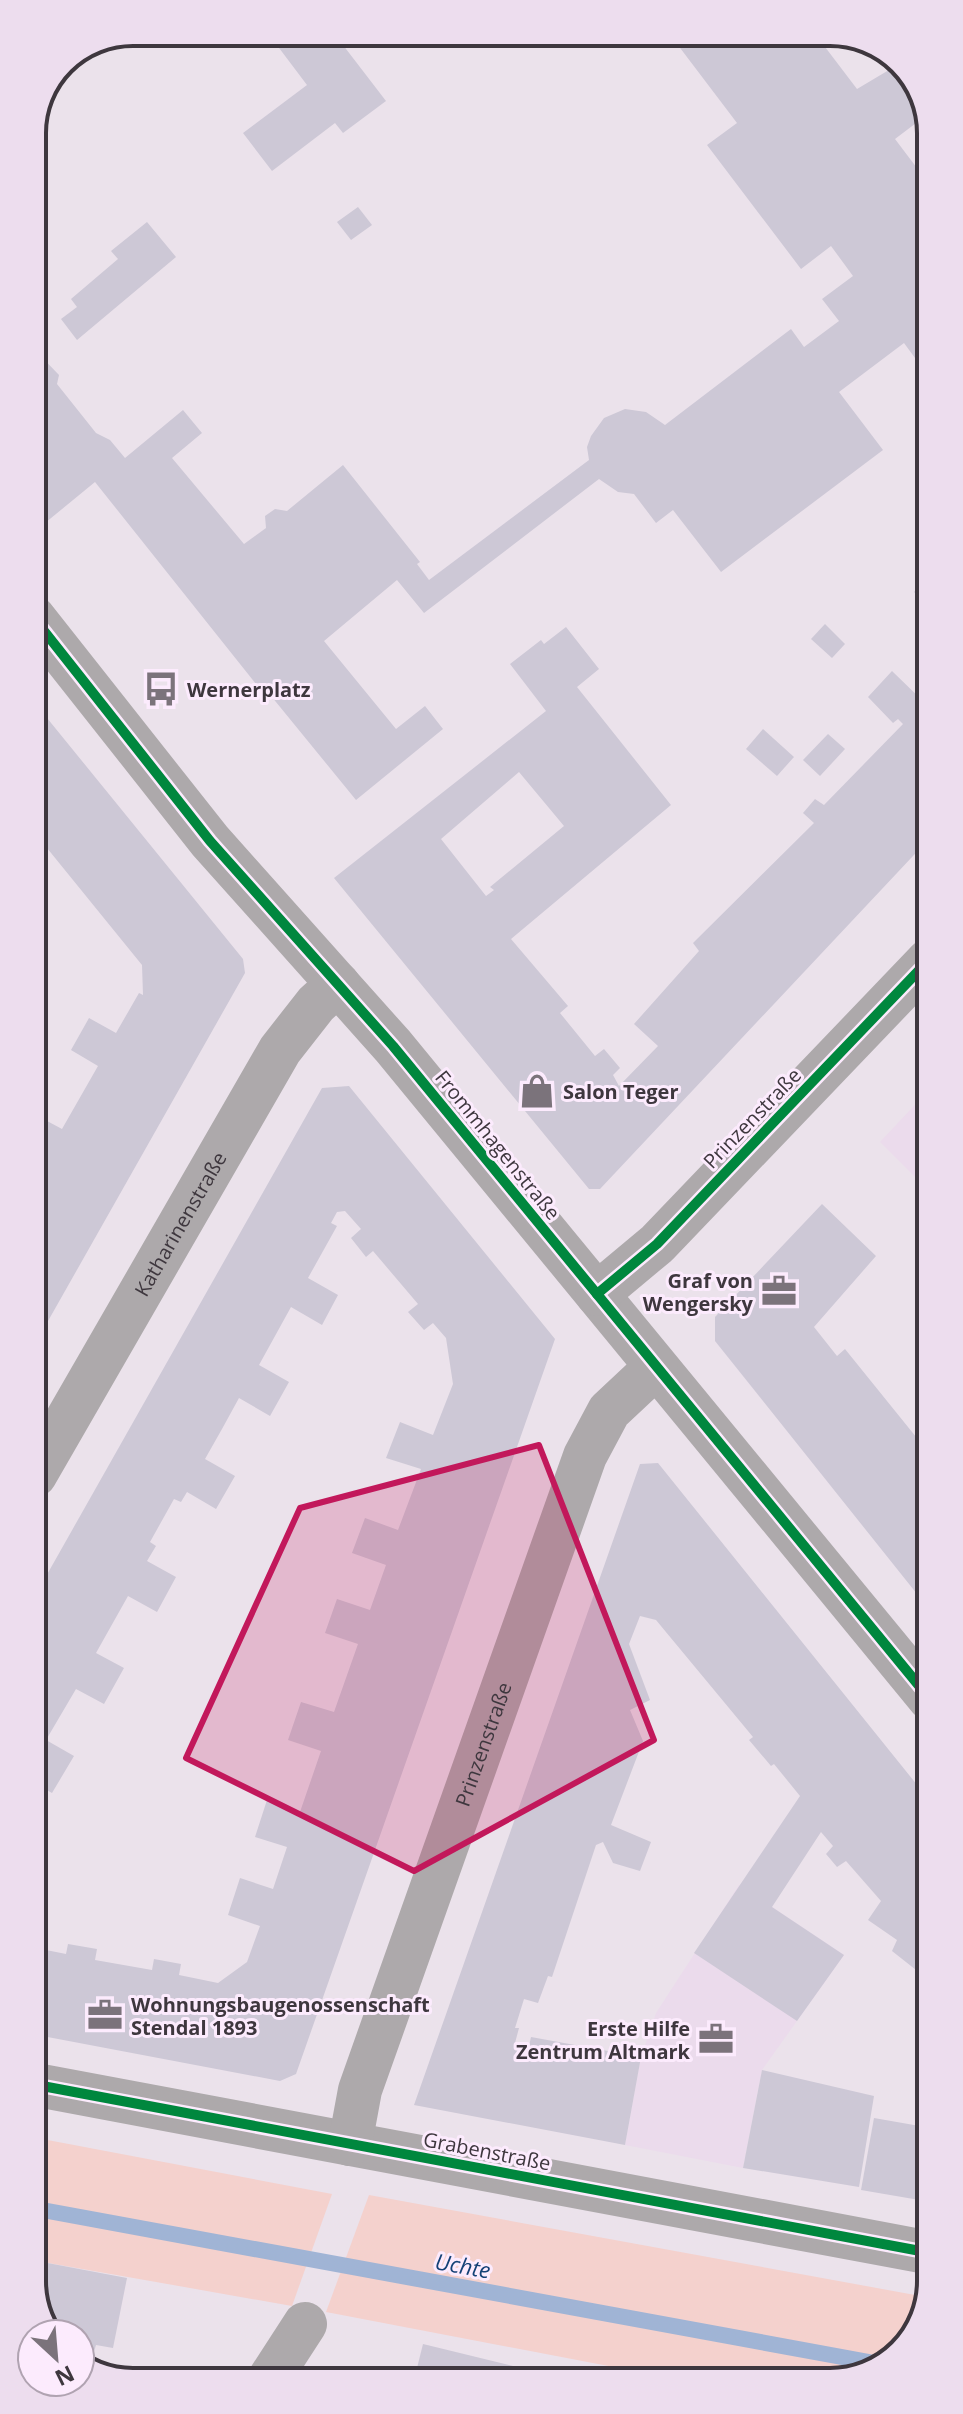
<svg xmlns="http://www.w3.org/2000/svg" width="963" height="2414" font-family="'Open Sans',sans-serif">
  <rect width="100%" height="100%" fill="#ebe2eb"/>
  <!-- built -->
  <g fill="#ebdbec">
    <path d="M 928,1091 L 928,1190 L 880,1142 Z"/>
    <path d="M 739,1885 L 844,1955 L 762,2070 L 743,2168 L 625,2145 L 641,2057 L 656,2013 Z"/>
  </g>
  <!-- green -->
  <g fill="#f4d1cd">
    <path d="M 37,2138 L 332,2194 L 292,2306 L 37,2261 Z"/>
    <path d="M 369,2195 L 926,2297 L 910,2342 L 862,2377 L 671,2378 L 326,2312 Z"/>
  </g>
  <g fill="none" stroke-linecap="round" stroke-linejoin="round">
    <!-- stream -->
    <path stroke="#a0b4d5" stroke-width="16" d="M 37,2209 L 880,2364"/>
  </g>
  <!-- building -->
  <g fill="#cdc8d6" fill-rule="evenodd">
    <path d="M 267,32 L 333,32 L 386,101 L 343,133 L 335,123 L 272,171 L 243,133 L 307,85 Z"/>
    <path d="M 668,32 L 827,32 L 819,39 L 857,89 L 899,64 L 926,101 L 926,110 L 921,114 L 924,117 L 895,139 L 926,180 L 926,373 L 904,343 L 839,392 L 883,450 L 721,572 L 673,510 L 656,523 L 634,494 L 618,492 L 599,479 L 424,613 L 397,580 L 324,641 L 396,729 L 425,706 L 443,729 L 356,800 L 267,691 L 264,694 L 95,482 L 45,523 L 33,508 L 33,348 L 59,375 L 57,384 L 96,433 L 110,440 L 125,458 L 183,410 L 202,433 L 172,458 L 244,544 L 266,528 L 265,516 L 275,509 L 287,511 L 343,465 L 420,562 L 417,564 L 429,580 L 589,460 L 587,447 L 591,436 L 604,418 L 625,409 L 646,412 L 665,425 L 791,329 L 804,347 L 839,321 L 822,299 L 853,276 L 831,246 L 801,269 L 707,145 L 737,123 Z"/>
    <path d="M 358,207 L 372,225 L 351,240 L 337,222 Z"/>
    <path d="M 147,222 L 176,257 L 77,340 L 61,319 L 77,307 L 71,299 L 118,259 L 111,251 Z"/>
    <path d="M 927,578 L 927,604 L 914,592 Z"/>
    <path d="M 825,624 L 845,644 L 832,658 L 811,639 Z"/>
    <path d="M 566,627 L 599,669 L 577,687 L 671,805 L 511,939 L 568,1006 L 560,1013 L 595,1056 L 604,1049 L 620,1068 L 613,1075 L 619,1086 L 658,1046 L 634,1024 L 699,951 L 693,943 L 814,823 L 803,813 L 815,799 L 824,805 L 903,724 L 898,719 L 893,723 L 868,697 L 892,671 L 927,705 L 928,840 L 600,1189 L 589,1189 L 334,878 L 546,711 L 510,664 L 541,640 L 544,644 ZM 519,772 L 564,826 L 490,887 L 494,890 L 486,896 L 441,839 Z"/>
    <path d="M 34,702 L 243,959 L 245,973 L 35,1344 L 35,1177 L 44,1161 L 35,1156 L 34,1114 L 62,1129 L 98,1066 L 71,1050 L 89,1018 L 116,1033 L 139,993 L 143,995 L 142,965 L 34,832 Z"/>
    <path d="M 763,729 L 794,757 L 777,776 L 746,749 Z"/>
    <path d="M 828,734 L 845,749 L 820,776 L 803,760 Z"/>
    <path d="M 349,1086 L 555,1339 L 296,2074 L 280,2081 L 37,2035 L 36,1948 L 66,1954 L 68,1944 L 97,1949 L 95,1960 L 152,1970 L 154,1959 L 181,1964 L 179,1975 L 218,1983 L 247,1962 L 260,1926 L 228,1915 L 240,1878 L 273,1889 L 287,1847 L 255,1837 L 267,1800 L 300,1812 L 321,1751 L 288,1740 L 301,1702 L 334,1712 L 358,1644 L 325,1633 L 337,1599 L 370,1610 L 386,1565 L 352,1553 L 365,1518 L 398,1530 L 421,1469 L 386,1458 L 400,1422 L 433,1435 L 453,1384 L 446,1338 L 433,1323 L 424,1330 L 408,1312 L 418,1304 L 373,1251 L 366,1257 L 351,1238 L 361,1229 L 345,1211 L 337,1212 L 331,1223 L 337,1226 L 308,1278 L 338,1295 L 322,1325 L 291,1307 L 259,1365 L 289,1382 L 270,1416 L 239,1398 L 222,1429 L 205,1459 L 235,1476 L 216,1509 L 187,1492 L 181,1502 L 174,1499 L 150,1542 L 156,1546 L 147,1561 L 176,1577 L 157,1612 L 128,1596 L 96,1653 L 124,1668 L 104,1704 L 76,1689 L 46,1740 L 74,1756 L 52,1793 L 36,1784 L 36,1594 L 322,1088 Z"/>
    <path d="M 822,1204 L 876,1256 L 814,1327 L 837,1356 L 845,1349 L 929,1453 L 929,1609 L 715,1341 L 715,1317 Z"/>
    <path d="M 658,1463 L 930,1801 L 930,1981 L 892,1951 L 897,1940 L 868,1920 L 881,1901 L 846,1861 L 837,1867 L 826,1854 L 833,1846 L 821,1832 L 772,1907 L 844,1955 L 797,2021 L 694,1953 L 800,1796 L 774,1764 L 771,1766 L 749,1740 L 753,1737 L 656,1620 L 640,1616 L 629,1644 L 650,1700 L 630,1710 L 643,1741 L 611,1825 L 651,1842 L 640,1871 L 613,1863 L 603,1842 L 596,1845 L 552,1977 L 548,1976 L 538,2003 L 524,1999 L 515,2028 L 519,2028 L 515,2043 L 529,2046 L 531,2037 L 641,2057 L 625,2145 L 414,2105 L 640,1464 Z"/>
    <path d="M 762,2070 L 874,2096 L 859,2187 L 743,2168 Z"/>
    <path d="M 874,2118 L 931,2128 L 931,2202 L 861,2190 Z"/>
    <path d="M 37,2261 L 127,2278 L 113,2348 L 96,2345 L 89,2368 L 80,2364 L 80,2334 L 52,2334 L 37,2313 Z"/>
    <path d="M 423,2344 L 542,2373 L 540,2379 L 414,2380 Z"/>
  </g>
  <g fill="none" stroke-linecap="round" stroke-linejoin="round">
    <!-- minor -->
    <g stroke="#ada9ab" stroke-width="44">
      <path d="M 33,617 L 210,841 L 393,1046 L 930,1699"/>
      <path d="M 597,1294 L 657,1244 L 928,961"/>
      <path id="s1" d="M 35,1475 L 280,1050 L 316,1004 L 338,984"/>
      <path d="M 37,2085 L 931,2253"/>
      <path id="s2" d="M 350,2144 L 360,2090 L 585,1456 L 609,1411 L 656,1367"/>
      <path d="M 268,2381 L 305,2324"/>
    </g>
    <!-- cycleway casing -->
    <g stroke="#fcebfd" stroke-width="15">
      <g id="cycleway">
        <path d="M 33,617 L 210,841 L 393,1046 L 930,1699"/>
        <path d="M 597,1294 L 657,1244 L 928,961"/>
        <path d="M 37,2085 L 931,2253"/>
      </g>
    </g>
    <!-- cycleway -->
    <use href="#cycleway" stroke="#00873e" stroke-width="10"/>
  </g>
  <!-- marked area -->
  <path fill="#c2185b" fill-opacity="0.2" stroke="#c2185b" stroke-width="6" stroke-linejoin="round" d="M 539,1445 L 654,1740 L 414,1871 L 186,1758 L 300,1508 Z"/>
  <!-- icons -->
  <defs>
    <g id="bus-bare" transform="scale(2.76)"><path d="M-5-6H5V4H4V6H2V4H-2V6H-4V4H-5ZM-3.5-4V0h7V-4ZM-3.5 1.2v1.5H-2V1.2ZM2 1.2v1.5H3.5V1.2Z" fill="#7b737b" stroke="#fcebfd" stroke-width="2.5" paint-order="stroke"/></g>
    <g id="shop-bare" transform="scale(2.76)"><path d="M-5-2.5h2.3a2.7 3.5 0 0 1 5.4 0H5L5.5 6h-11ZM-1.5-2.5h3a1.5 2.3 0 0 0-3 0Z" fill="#7b737b" stroke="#fcebfd" stroke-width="2.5" paint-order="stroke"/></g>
    <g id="office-bare" transform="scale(2.76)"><path d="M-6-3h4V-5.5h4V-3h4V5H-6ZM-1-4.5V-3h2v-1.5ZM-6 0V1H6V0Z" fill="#7b737b" stroke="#fcebfd" stroke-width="2.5" paint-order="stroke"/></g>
  </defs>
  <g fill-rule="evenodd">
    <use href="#bus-bare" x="161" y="689"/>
    <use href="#shop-bare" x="537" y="1091"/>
    <use href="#office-bare" x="779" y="1291"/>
    <use href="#office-bare" x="105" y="2015"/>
    <use href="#office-bare" x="716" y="2039"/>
  </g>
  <g text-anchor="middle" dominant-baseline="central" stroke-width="6" stroke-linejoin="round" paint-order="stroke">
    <!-- poi labels -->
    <g font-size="20" font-weight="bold" fill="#3e373e" stroke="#fcebfd" text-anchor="start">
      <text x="187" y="689">Wernerplatz</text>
      <text x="563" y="1091">Salon Teger</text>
      <text x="753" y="1280" text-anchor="end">Graf von<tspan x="753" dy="23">Wengersky</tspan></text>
      <text x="131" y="2004">Wohnungsbaugenossenschaft<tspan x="131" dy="23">Stendal 1893</tspan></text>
      <text x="690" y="2028" text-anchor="end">Erste Hilfe<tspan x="690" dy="23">Zentrum Altmark</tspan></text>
    </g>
    <!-- street labels -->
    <g font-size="20" fill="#3e373e" stroke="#fcebfd">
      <text transform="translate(752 1118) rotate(-46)">Prinzenstraße</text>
      <text transform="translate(498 1145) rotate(51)">Frommhagenstraße</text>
      <text stroke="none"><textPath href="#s1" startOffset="290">Katharinenstraße</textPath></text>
      <text stroke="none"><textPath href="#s2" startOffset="422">Prinzenstraße</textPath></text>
      <text transform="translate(487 2151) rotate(11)">Grabenstraße</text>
    </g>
    <!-- water labels -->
    <g font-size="22" font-style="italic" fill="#144176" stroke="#fcebfd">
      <text transform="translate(463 2265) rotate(10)">Uchte</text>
    </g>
  </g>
  <!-- crop -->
  <path d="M0 0H963V2414H0ZM133 46H830A87 87 0 0 1 917 133V2281A87 87 0 0 1 830 2368H133A87 87 0 0 1 46 2281V133A87 87 0 0 1 133 46Z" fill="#edddee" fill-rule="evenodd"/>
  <path fill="none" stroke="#3e373e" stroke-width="4" d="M133 46H830A87 87 0 0 1 917 133V2281A87 87 0 0 1 830 2368H133A87 87 0 0 1 46 2281V133A87 87 0 0 1 133 46Z"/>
  <!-- north arrow -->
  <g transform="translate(56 2358) rotate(154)"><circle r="38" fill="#fcebfd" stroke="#b0a3b1" stroke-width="2"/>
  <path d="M0-6L14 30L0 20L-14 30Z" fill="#7b737b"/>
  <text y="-12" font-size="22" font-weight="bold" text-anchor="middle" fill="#3e373e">N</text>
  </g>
</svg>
